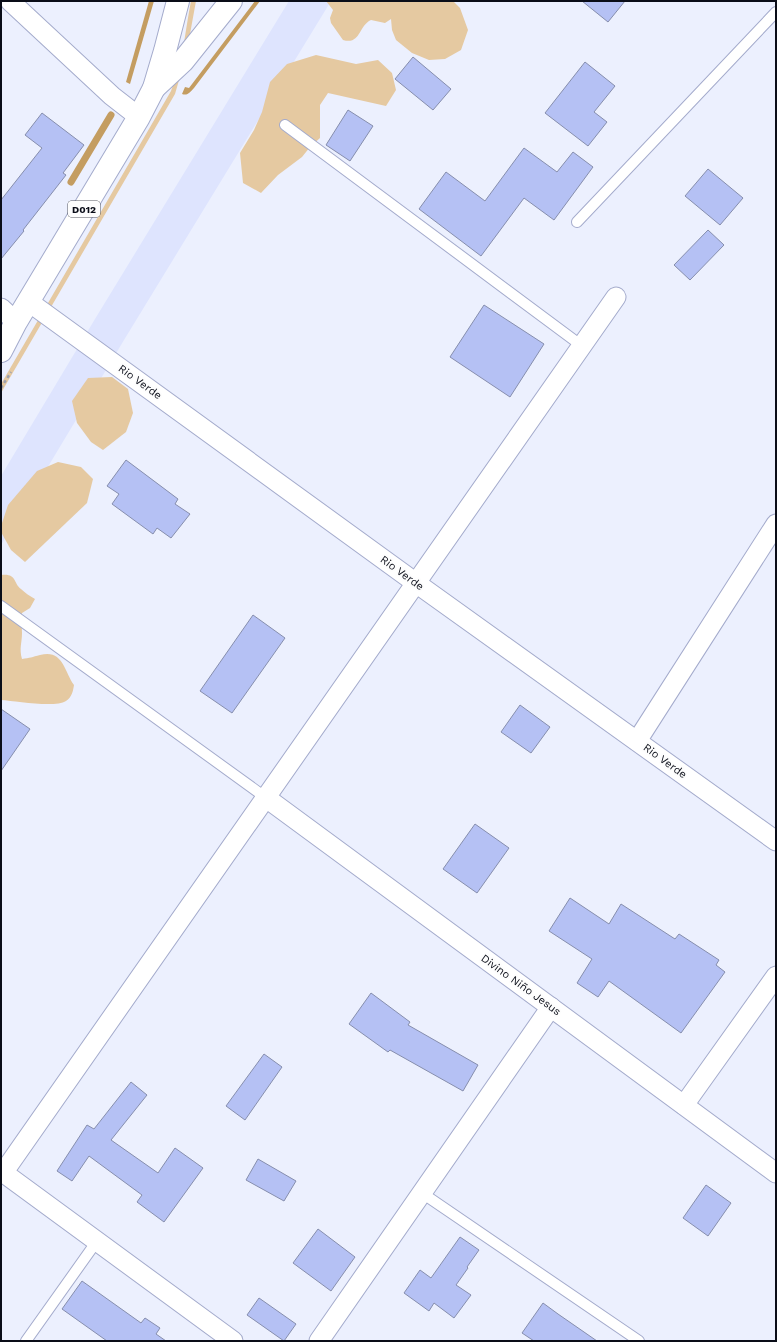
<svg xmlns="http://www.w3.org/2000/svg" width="777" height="1342" font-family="'Work Sans',sans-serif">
  <rect width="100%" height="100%" fill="#ecf0fe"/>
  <!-- built -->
  <path fill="#dee4fe" d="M 289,1 L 331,1 L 124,340 L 1,545 L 1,476 L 95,319 Z"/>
  <!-- green -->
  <g fill="#e5c9a1">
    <path d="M 191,1 L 196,1 L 186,56 L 175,94 L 1,393 L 1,384 L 171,91 C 183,63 185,31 191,1 Z"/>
    <path d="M 326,1 L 453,1 L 460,8 L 468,30 L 461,50 L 445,59 L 429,60 L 412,53 L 396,40 L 392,30 L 391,19 L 385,23 L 371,20 C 358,26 361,45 343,40 L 331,23 L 330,18 L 333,10 Z"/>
    <path d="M 316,55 L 356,64 L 378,60 L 392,73 L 396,90 L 386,106 L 328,93 L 320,105 L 320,138 L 310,147 L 302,157 L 278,175 L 261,193 L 243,183 L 240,153 L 254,130 L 262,112 L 270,82 L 287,64 Z"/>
    <path d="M 112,377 L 128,389 L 133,413 L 126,432 L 103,450 L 91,442 L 77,423 L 72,401 L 88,378 Z"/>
    <path d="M 58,462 L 81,467 L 93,479 L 87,503 L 25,562 L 11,550 L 1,532 L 1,526 L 8,505 L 37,471 Z"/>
    <path d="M 1,575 C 17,573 13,583 21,589 C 25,593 30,596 35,599 L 30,608 L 22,613 C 21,621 22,626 22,633 C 22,643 19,648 22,659 C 30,658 32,657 40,655 C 63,649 64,671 74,685 C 73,691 72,697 66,701 C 55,708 15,701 1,700 Z"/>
  </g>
  <!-- water -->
  <g fill="#c49d61">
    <path d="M 149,1 L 154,1 L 130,84 L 126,82 Z"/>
    <path d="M 255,1 L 260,1 L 194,88 C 190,92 188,96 182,94 L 185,87 L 189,88 Z"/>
  </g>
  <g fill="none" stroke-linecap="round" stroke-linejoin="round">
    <!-- stream -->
    <path stroke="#c49d61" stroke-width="7" d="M 71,182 L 111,115"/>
  </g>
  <!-- building -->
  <g fill="#b5c1f4" stroke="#868ead">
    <path d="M 582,1 L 625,1 L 608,22 Z"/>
    <path d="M 413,57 L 451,89 L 433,110 L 395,79 Z"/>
    <path d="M 585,62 L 615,86 L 594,112 L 607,122 L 588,146 L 545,113 Z"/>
    <path d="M 348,110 L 373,126 L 350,161 L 326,145 Z"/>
    <path d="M 42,113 L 84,145 L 63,173 L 66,175 L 23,230 L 24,231 L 1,259 L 1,200 L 42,148 L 25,135 Z"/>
    <path d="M 524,148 L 557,172 L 573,152 L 593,167 L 554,220 L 524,198 L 481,256 L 419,209 L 446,172 L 485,201 Z"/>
    <path d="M 708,169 L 743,198 L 720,225 L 685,196 Z"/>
    <path d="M 708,230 L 724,245 L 690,280 L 674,265 Z"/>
    <path d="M 484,305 L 544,344 L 510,397 L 450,357 Z"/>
    <path d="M 126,460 L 178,499 L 175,504 L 190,514 L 171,538 L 157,528 L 153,534 L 112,504 L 119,494 L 107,486 Z"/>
    <path d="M 253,615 L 285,638 L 232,713 L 200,691 Z"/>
    <path d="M 520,705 L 550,727 L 531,753 L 501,732 Z"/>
    <path d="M 1,709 L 30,729 L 1,771 Z"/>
    <path d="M 475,824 L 509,848 L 477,893 L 443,869 Z"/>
    <path d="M 570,898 L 609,924 L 621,904 L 675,939 L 679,934 L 719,960 L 716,965 L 725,972 L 681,1033 L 609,981 L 598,997 L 577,983 L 592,959 L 549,931 Z"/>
    <path d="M 371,993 L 410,1022 L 408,1025 L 478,1065 L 463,1091 L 390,1050 L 388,1052 L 349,1024 Z"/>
    <path d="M 264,1054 L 282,1067 L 245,1120 L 226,1106 Z"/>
    <path d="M 131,1082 L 147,1095 L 111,1140 L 158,1173 L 175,1148 L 203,1168 L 164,1222 L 137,1202 L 142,1195 L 89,1156 L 72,1181 L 57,1171 L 87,1125 L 94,1129 Z"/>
    <path d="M 258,1159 L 296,1181 L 284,1201 L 246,1180 Z"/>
    <path d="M 706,1185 L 731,1203 L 708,1236 L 683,1218 Z"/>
    <path d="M 318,1229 L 355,1257 L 331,1291 L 293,1263 Z"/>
    <path d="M 460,1237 L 479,1250 L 467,1267 L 468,1268 L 456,1285 L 471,1295 L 454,1318 L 434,1303 L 429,1311 L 404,1293 L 420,1270 L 431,1278 Z"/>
    <path d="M 82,1281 L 141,1323 L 145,1318 L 160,1328 L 156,1334 L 166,1341 L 107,1341 L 62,1309 Z"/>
    <path d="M 259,1298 L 296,1324 L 284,1341 L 247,1315 Z"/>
    <path d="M 543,1303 L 558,1314 L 597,1341 L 534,1341 L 522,1333 Z"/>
  </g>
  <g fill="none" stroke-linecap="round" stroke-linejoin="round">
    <!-- service casing -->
    <g stroke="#a4abcc" stroke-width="12">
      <g id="service">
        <path d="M 285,125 L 582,346"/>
        <path d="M 577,222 L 776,12"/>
        <path d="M 1,606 L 265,797"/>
        <path d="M 422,1193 L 639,1341"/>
        <path d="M 26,1341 L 97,1241"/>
      </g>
    </g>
    <!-- minor casing -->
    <g stroke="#a4abcc" stroke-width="21">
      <g id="minor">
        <path d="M 10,1 L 112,96 L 139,117"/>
        <path d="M 29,302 L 416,583 L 776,841"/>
        <path d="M 1,308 L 16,322"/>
        <path d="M 637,741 L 776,524"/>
        <path d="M 265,797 L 776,1173"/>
        <path d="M 684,1105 L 776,976"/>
        <path d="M 1,1171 L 233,1341"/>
        <path d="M 3,1173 L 616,297"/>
        <path d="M 319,1341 L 551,1007"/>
      </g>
    </g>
    <!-- secondary casing -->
    <g stroke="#a4abcc" stroke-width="24">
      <path id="secondary" d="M 154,88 L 183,61 L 231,1"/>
    </g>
    <!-- primary casing -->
    <g stroke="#a4abcc" stroke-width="24">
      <path id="primary" d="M 1,351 L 16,322 L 139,117 L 154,88 L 165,51 L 178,1"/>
    </g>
    <!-- path -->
    <path stroke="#9da0ad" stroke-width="2.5" stroke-dasharray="3 3" stroke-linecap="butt" d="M 1,388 L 11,372"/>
    <!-- service -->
    <use href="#service" stroke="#fff" stroke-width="10"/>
    <!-- minor -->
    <use href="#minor" stroke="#fff" stroke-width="19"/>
    <!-- secondary -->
    <use href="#secondary" stroke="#fff" stroke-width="22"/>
    <!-- primary -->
    <use href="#primary" stroke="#fff" stroke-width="22"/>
  </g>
  <g text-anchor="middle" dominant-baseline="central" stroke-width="4" stroke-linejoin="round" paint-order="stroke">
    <!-- shield labels -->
    <rect fill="#fdfdfd" stroke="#53555d" stroke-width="1" x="68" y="201" width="32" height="16" rx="3"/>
    <g font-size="10" font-weight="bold" fill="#0a0d18">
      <text x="84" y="209">D012</text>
    </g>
    <!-- street labels -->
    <g font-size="11" fill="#0a0d18" stroke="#fdfdfd">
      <text transform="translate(140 382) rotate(36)">Rio Verde</text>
      <text transform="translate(402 573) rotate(36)">Rio Verde</text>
      <text transform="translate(665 761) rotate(36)">Rio Verde</text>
      <text transform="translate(521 985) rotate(36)">Divino Niño Jesus</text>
    </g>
  </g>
  <!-- border -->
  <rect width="777" height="1342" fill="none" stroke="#0a0d18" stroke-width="4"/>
</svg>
